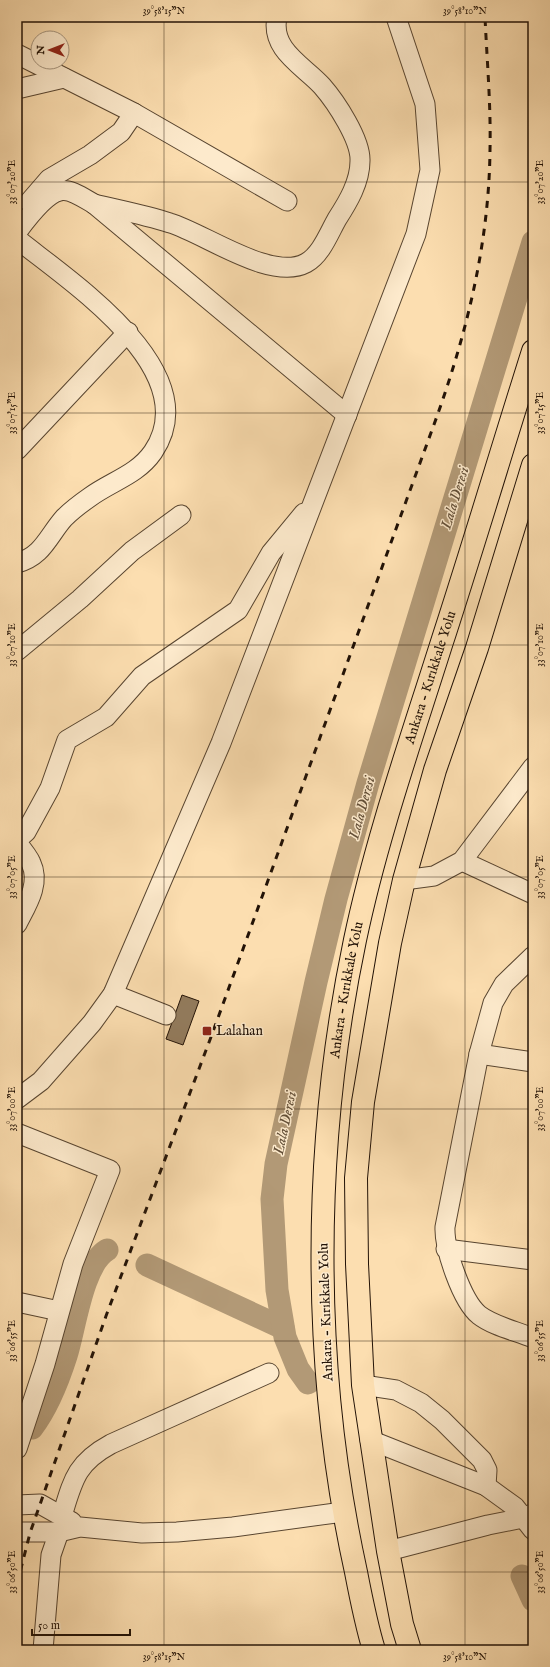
<svg xmlns="http://www.w3.org/2000/svg" width="550" height="1667" font-family="'IM FELL English',serif">
  <rect width="100%" height="100%" fill="#fcdeb0"/>
  <filter id="stains"><feTurbulence type="fractalNoise" baseFrequency=".005" numOctaves="4"/><feColorMatrix values="0 0 0 0 .2 0 0 0 0 .09 0 0 0 0 .02 0 0 0 .5 -.17"/></filter>
  <radialGradient id="worn" r=".72"><stop offset=".6" stop-color="#630" stop-opacity="0"/><stop offset="1" stop-color="#630" stop-opacity=".3"/></radialGradient>
  <g fill="none" stroke-linecap="round" stroke-linejoin="round">
    <!-- river -->
    <g stroke="#b29976" stroke-width="23">
      <path d="M 147,1265 L 283,1328"/>
      <path d="M 308,1383 L 298,1369 L 285,1337 L 277,1290 L 272,1199 L 276,1164 L 316,982 L 336,899 L 368,783 L 533,242"/>
      <path d="M 32,1428 C 48,1407 58,1381 66,1356 C 75,1328 82,1265 107,1250"/>
      <path d="M 522,1576 L 533,1600"/>
    </g>
  </g>
  <!-- building -->
  <path fill="#937c5e" stroke="#221206" d="M 182,995 L 199,1001 L 183,1045 L 166,1039 Z"/>
  <g fill="none" stroke-linecap="round" stroke-linejoin="round">
    <!-- minor casing -->
    <g stroke="#584530" stroke-width="21">
      <g id="minor">
        <path d="M 17,54 L 134,113 L 287,201"/>
        <path d="M 17,89 L 64,78"/>
        <path d="M 94,204 C 119,210 145,215 170,223 C 204,233 271,282 306,263 C 321,255 329,233 337,219 C 348,202 360,182 360,161 C 361,140 336,102 322,86 C 304,66 270,50 277,17"/>
        <path d="M 31,205 L 30,201 L 49,179 L 90,155 L 121,132 L 134,113"/>
        <path d="M 17,232 C 26,220 45,194 60,191 C 70,188 85,199 94,204 L 347,415"/>
        <path d="M 17,239 C 69,281 208,371 153,452 C 137,475 112,481 90,497 C 80,504 72,510 64,518 C 48,536 43,556 17,563"/>
        <path d="M 17,450 L 128,332"/>
        <path d="M 17,651 L 80,599 L 132,551 L 181,515"/>
        <path d="M 17,840 L 26,832 L 50,788 L 67,740 L 106,717 L 142,676 L 238,610 L 271,553 L 304,513"/>
        <path d="M 17,843 C 22,849 28,856 31,863 C 41,884 26,906 17,924"/>
        <path d="M 462,861 L 533,894"/>
        <path d="M 404,880 L 434,876 L 462,861 L 533,767"/>
        <path d="M 533,956 L 504,984 L 493,1003 L 479,1054 L 445,1227 C 444,1249 462,1301 479,1315 C 493,1326 516,1331 533,1338"/>
        <path d="M 113,994 L 166,1015"/>
        <path d="M 479,1054 L 533,1062"/>
        <path d="M 17,1099 L 41,1081 L 92,1023 L 113,994 L 221,743 L 416,234 L 430,170 L 425,104 L 396,17"/>
        <path d="M 17,1133 L 110,1170 L 73,1264 L 45,1364 L 17,1449"/>
        <path d="M 446,1249 L 533,1260"/>
        <path d="M 17,1302 L 59,1311"/>
        <path d="M 363,1385 L 396,1390 L 421,1403 L 442,1420 L 482,1460 L 487,1470 L 486,1486"/>
        <path d="M 370,1440 L 486,1486 L 515,1507 L 533,1530"/>
        <path d="M 17,1505 L 40,1504 L 72,1522"/>
        <path d="M 62,1516 C 73,1480 76,1463 111,1444 L 269,1373"/>
        <path d="M 17,1532 L 59,1532 L 80,1527 L 142,1533 L 177,1532 L 233,1527 L 343,1512"/>
        <path d="M 388,1551 L 488,1525 L 523,1518 L 532,1514"/>
        <path d="M 43,1650 L 51,1555 L 59,1532"/>
      </g>
    </g>
    <!-- highway casing -->
    <g stroke="#221206" stroke-width="24">
      <g id="highway">
        <path id="s1" d="M 374,1650 C 366,1624 361,1598 356,1572 C 311,1367 312,1145 355,940 C 376,840 410,743 441,645 C 473,547 502,449 533,351"/>
        <path d="M 410,1650 L 402,1624 L 388,1551 L 363,1385 L 357,1264 L 356,1178 L 363,1102 L 390,943 L 404,880 L 435,770 L 477,648 L 533,465"/>
      </g>
    </g>
    <!-- minor -->
    <use href="#minor" stroke="#fdeacc" stroke-width="19"/>
    <!-- highway -->
    <use href="#highway" stroke="#fcdeb0" stroke-width="22"/>
    <!-- rail -->
    <path stroke="#221206" stroke-width="3" stroke-dasharray="7 7" stroke-linecap="butt" d="M 17,1584 L 30,1533 L 106,1316 L 211,1037 L 432,430 C 465,340 489,247 490,150 C 491,106 487,61 485,17"/>
  </g>
  <!-- ticks -->
  <path fill="none" stroke="#221206" stroke-width="1" stroke-opacity="0.45" d="M 164,17 L 164,1650M 465,17 L 465,1650M 17,182 L 533,182M 17,413 L 533,413M 17,645 L 533,645M 17,877 L 533,877M 17,1109 L 533,1109M 17,1341 L 533,1341M 17,1572 L 533,1572"/>
  <!-- markers -->
  <rect fill="#8f2418" stroke="#fdeacc" stroke-width="1.5" x="202" y="1026" width="10" height="10" rx="2"/>
  <g text-anchor="middle" dominant-baseline="central" stroke-width="3" stroke-linejoin="round" paint-order="stroke">
    <!-- street labels -->
    <g font-size="14" fill="#221206" stroke="#fdeacc">
      <text stroke="none"><textPath href="#s1" startOffset="990">Ankara - Kırıkkale Yolu</textPath></text>
      <text stroke="none"><textPath href="#s1" startOffset="666">Ankara - Kırıkkale Yolu</textPath></text>
      <text transform="translate(326 1312) rotate(-92)">Ankara - Kırıkkale Yolu</text>
    </g>
    <!-- poi labels -->
    <g font-size="14" fill="#221206" stroke="#fdeacc" text-anchor="start">
      <text x="216" y="1031">Lalahan</text>
    </g>
    <!-- water labels -->
    <g font-size="15" font-style="italic" fill="#634f38" stroke="#fdeacc">
      <text transform="translate(455 498) rotate(-73)">Lala Deresi</text>
      <text transform="translate(362 808) rotate(-75)">Lala Deresi</text>
      <text transform="translate(285 1123) rotate(-78)">Lala Deresi</text>
    </g>
  </g>
  <!-- margin -->
  <rect width="550" height="1667" fill="none" stroke="#fcdeb0" stroke-width="44"/>
  <!-- north arrow -->
  <g transform="translate(50 50) rotate(270)"><circle r="19" fill="#fdeacc" stroke="#a5947d"/>
  <path d="M0-3L7 15L0 10L-7 15Z" fill="#8f2418"/>
  <text y="-6" font-size="11" font-weight="bold" text-anchor="middle" fill="#221206">N</text>
  </g>
  <!-- scale -->
  <path d="M32 1629v6h98v-6" fill="none" stroke="#221206" stroke-width="2"/>
  <text x="38" y="1629" font-size="12" fill="#221206" stroke="#fdeacc" stroke-width="3" paint-order="stroke">50 m</text>
  <rect x="22" y="22" width="506" height="1623" fill="none" stroke="#221206" stroke-width="1.5"/>
  <g font-size="10" text-anchor="middle" fill="#221206">
    <text x="164" y="14">39°58'15"N</text>
    <text x="465" y="14">39°58'10"N</text>
    <text transform="translate(539 182) rotate(-90)" y="4">33°07'20"E</text>
    <text transform="translate(11 182) rotate(-90)" y="4">33°07'20"E</text>
    <text transform="translate(539 413) rotate(-90)" y="4">33°07'15"E</text>
    <text transform="translate(11 413) rotate(-90)" y="4">33°07'15"E</text>
    <text transform="translate(539 645) rotate(-90)" y="4">33°07'10"E</text>
    <text transform="translate(11 645) rotate(-90)" y="4">33°07'10"E</text>
    <text transform="translate(539 877) rotate(-90)" y="4">33°07'05"E</text>
    <text transform="translate(11 877) rotate(-90)" y="4">33°07'05"E</text>
    <text transform="translate(11 1109) rotate(-90)" y="4">33°07'00"E</text>
    <text transform="translate(539 1109) rotate(-90)" y="4">33°07'00"E</text>
    <text transform="translate(539 1341) rotate(-90)" y="4">33°06'55"E</text>
    <text transform="translate(11 1341) rotate(-90)" y="4">33°06'55"E</text>
    <text transform="translate(11 1572) rotate(-90)" y="4">33°06'50"E</text>
    <text transform="translate(539 1572) rotate(-90)" y="4">33°06'50"E</text>
    <text x="164" y="1660">39°58'15"N</text>
    <text x="465" y="1660">39°58'10"N</text>
  </g>
  <rect width="100%" height="100%" filter="url(#stains)"/>
  <rect width="100%" height="100%" fill="url(#worn)"/>
</svg>
